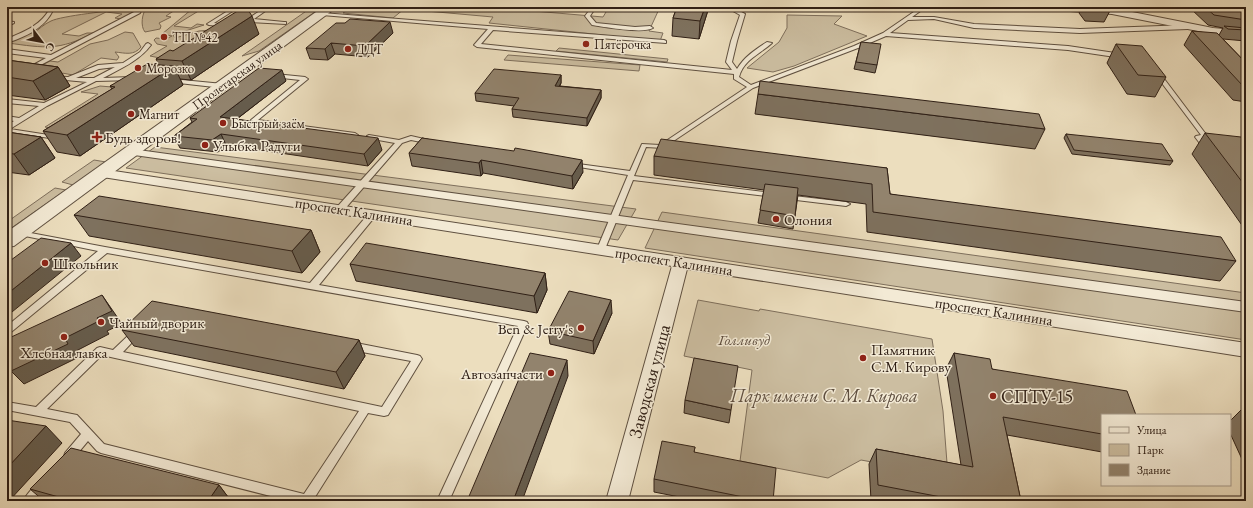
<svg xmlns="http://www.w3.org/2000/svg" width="1253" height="508" font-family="'EB Garamond',serif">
  <rect width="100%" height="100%" fill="#ecdebe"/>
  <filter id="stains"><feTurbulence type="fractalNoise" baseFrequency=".005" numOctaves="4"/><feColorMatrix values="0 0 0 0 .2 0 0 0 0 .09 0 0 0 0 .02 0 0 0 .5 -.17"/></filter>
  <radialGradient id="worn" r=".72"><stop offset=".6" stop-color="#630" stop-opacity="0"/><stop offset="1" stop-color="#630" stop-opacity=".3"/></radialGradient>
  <!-- green -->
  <g fill="#ccbea1" stroke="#7e6f5c">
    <path d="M 147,7 L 184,7 L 175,10 L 166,16 L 171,17 L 159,23 L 161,26 L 160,29 L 145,32 C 140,26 142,13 147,7 Z"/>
    <path d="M 185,7 L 205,7 L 174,26 L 191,28 L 197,24 L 204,25 L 173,35 L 175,38 L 199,31 L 228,29 L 160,58 L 150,56 L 167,46 L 157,44 L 154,40 L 156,38 L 166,39 L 172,36 L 162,34 L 192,9 Z"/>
    <path d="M 312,7 L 322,7 L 259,51 L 242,56 Z"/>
    <path d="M 352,7 L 487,7 L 603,17 L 609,7 L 660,7 L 649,31 L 663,33 L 660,41 L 489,23 L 493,17 L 404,9 L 393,18 L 343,13 Z"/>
    <path d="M 125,10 L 133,12 L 121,19 L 115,18 L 122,14 L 106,12 L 62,34 L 79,36 L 87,33 L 93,33 C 59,51 45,48 8,43 L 27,34 L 34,33 C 38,30 44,24 51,21 C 61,16 113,10 125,10 Z"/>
    <path d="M 787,15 L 842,16 L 834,24 L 867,36 L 794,66 L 773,72 L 747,68 L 779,42 L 787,28 Z"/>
    <path d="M 125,32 L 133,33 L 141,47 C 134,56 125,53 115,52 L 119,57 L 117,60 L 101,58 L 73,75 L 51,71 L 38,67 L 50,61 L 58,62 L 90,44 L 108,40 Z"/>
    <path d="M 559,48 L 668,59 L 667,62 L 556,51 Z"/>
    <path d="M 508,55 L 640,65 L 639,71 L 504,60 Z"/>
    <path d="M 100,86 L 124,88 L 57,129 L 45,127 L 98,94 L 81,92 Z"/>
    <path d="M 155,147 L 636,209 L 618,240 L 126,168 Z"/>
    <path d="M 94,160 L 106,162 L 73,185 L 62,182 Z"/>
    <path d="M 55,188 L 66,190 L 7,231 L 7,222 Z"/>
    <path d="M 662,212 L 1246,293 L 1246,340 L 645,248 Z"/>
    <path d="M 698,300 L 759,311 L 760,309 L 932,339 L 943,411 L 948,476 L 861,460 L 828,478 L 740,461 L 752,370 L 684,356 Z"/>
  </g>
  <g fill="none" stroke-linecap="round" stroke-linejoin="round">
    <!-- service casing -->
    <g stroke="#5f5040" stroke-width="2">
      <g id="service">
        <path d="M 47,7 L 51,7 L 53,10 C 45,28 25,37 7,43 L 7,39 C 23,32 40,26 49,10 Z"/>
        <path d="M 110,7 L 132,7 L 130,8 L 112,8 Z"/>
        <path d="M 139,7 L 143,7 L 140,13 L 31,70 L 26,69 L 46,58 L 7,53 L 7,49 L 51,55 L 136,11 Z"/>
        <path d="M 234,7 L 239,7 L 214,23 L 228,25 L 228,27 L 209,25 L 207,24 Z"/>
        <path d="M 266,7 L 271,7 L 254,19 L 284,22 L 286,22 L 286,24 L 250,22 L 247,24 L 243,24 L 243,22 Z"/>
        <path d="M 592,7 L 596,7 L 590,16 L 596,23 L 635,27 L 650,26 L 653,28 C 643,34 605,27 592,25 L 585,16 Z"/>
        <path d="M 726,7 L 732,7 L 745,14 L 737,41 L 732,62 L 737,69 C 744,57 756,49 767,42 L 772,43 C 760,54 743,60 739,77 L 751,85 L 854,46 L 883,33 L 921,7 L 926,7 L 912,17 L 934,17 L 974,24 L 1080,29 L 1188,25 L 1191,27 L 1188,29 L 1080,33 L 974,28 L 934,19 L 908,20 L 890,33 L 1068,46 L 1122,54 L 1125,56 L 1122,58 L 1068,50 L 886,36 L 858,48 L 753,88 L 663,148 L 646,147 L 634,176 L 772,193 L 775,193 L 776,195 L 775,197 L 633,180 L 605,249 L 601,252 L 597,249 L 628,175 L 573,166 L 571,165 L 571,163 L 630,171 L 642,144 L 660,145 L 747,87 L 734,79 L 734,74 L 477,47 L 474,45 L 488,29 L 322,15 L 320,14 L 322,13 L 664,40 L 666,41 L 666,43 L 493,30 L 481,44 L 732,70 L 726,62 L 731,41 L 740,15 Z"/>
        <path d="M 7,21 L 14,22 L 14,23 L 12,24 L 7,23 Z"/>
        <path d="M 148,43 L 151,45 C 139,61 120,69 103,78 L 132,77 L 134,78 L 134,80 L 96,81 L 47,106 L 10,129 L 55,136 L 58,138 L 57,139 L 7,132 L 7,125 L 14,121 L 7,120 L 7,116 L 19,118 L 39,106 L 7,103 L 7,99 L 44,103 L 87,82 L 55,79 L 53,78 L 53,76 L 68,77 L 98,65 L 123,63 L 140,52 L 146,44 ZM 115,67 L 94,78 L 76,78 L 99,69 Z"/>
        <path d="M 1155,72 L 1159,72 L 1208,137 L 1208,139 L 1203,140 L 1210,149 L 1209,150 L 1205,150 L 1195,137 L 1196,136 L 1201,135 L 1155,74 Z"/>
        <path d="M 275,74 L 305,77 L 308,79 L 258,120 L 355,133 L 358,135 L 357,136 L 251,122 L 251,120 L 300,80 L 273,77 L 273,75 Z"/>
        <path d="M 172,79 L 223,84 L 226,86 L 223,88 L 170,82 L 170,80 Z"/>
        <path d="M 369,135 L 399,140 L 411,136 L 433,141 L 434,142 L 431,144 L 411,140 L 402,143 L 343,211 L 337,211 L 336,209 L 337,207 L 395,143 L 367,138 L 367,136 Z"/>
        <path d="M 785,195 L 846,202 L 850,204 L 846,206 L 788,199 L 784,197 Z"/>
        <path d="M 370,212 L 373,212 L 377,214 L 319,285 L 524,321 L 527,322 L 528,324 L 449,501 L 437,501 L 518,326 L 107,253 L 10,333 L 7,334 L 7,326 L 98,251 L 20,235 L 16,233 L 17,231 L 20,231 L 105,247 L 310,283 Z"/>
        <path d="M 136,330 L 139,331 L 141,333 L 139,335 L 123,352 L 382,407 L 411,361 L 351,350 L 348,349 L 346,346 L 348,343 L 351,342 L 417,355 L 420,356 L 422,359 L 388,415 L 384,416 L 368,413 L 315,497 L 317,501 L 290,501 L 101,453 L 97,451 L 88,441 L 73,459 L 69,461 L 65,459 L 64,456 L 65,453 L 81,434 L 70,422 L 7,410 L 7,402 L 36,407 L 97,348 L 100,347 L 113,350 L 133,331 ZM 102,355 L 115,358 L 359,411 L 304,494 L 104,444 L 77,415 L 47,409 Z"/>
        <path d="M 42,481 L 46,482 L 48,486 L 36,501 L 23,501 C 27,494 35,484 42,481 Z"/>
      </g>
    </g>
    <!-- pedestrian casing -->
    <g stroke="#5f5040" stroke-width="2">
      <path id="pedestrian" d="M 131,149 L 1246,302 L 1246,312 L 127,154 L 126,152 L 127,150 Z"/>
    </g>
    <!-- minor casing -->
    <g stroke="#5f5040" stroke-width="2">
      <g id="minor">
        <path d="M 1051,7 L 1112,8 L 1213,28 L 1246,31 L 1246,37 L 1213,34 L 1112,14 L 1056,10 Z"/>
        <path d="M 101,169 L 1246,343 L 1246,357 L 687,269 L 628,501 L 606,501 L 672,266 L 96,176 L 94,173 L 96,170 Z"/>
      </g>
    </g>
    <!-- tertiary casing -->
    <g stroke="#5f5040" stroke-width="2">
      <path id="tertiary" d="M 323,7 L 337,7 L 14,246 L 7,247 L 7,232 Z"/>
    </g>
    <!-- service -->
    <use href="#service" fill="#f3ead5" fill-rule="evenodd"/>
    <!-- pedestrian -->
    <use href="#pedestrian" fill="#f3ead5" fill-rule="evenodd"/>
    <!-- minor -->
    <use href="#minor" fill="#f3ead5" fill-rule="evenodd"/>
    <!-- tertiary -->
    <use href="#tertiary" fill="#f3ead5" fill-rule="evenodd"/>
  </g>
  <!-- wall -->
  <g fill="#7e715e" stroke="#302016">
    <path d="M 677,7 L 709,7 L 699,39 L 672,36 L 673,18 Z"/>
    <path d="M 1082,7 L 1112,7 L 1104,22 L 1085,21 L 1079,13 Z"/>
    <path d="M 1192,7 L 1246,7 L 1246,41 L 1223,39 L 1246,63 L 1246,102 L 1233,100 L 1184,45 L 1192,31 L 1219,35 L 1223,28 L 1208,25 L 1191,9 Z"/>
    <path d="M 393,33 L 368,57 L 335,54 L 328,60 L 310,59 L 306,48 Z"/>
    <path d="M 259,34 L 191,80 L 180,79 L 183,85 L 80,156 L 57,152 L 43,131 L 112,89 L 110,86 L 159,65 L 156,59 L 173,51 Z"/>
    <path d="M 861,42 L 877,65 L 875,73 L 854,69 Z"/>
    <path d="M 1116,44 L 1166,77 L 1155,97 L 1127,94 L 1107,63 Z"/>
    <path d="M 7,60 L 58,67 L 70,86 L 45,100 L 7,95 Z"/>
    <path d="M 561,75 L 561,83 L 560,86 L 601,90 L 601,98 L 587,126 L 513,117 L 512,109 L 514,106 L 476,101 L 475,93 Z"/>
    <path d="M 286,81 L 237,119 L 382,150 L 368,166 L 226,145 L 218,152 L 180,148 L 174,136 L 192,122 L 190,118 Z"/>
    <path d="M 758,94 L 1045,129 L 1035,149 L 755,114 Z"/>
    <path d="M 7,132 L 41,137 L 55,158 L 29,175 L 7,172 Z"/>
    <path d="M 1205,133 L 1246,143 L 1246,231 L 1192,154 Z"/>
    <path d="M 1066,134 L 1173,161 L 1170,165 L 1072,154 L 1064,138 Z"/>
    <path d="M 422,138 L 583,172 L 573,189 L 483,173 L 481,176 L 412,166 L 409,153 Z"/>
    <path d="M 654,156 L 887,168 L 890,194 L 1236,261 L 1220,281 L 867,232 L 866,204 L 798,195 L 795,216 L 793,229 L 758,223 L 764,190 L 654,175 Z"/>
    <path d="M 74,215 L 311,230 L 320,252 L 302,273 L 89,236 Z"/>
    <path d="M 350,264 L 545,273 L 547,290 L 537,313 L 356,281 Z"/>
    <path d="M 612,313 L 594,354 L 550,344 L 548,331 Z"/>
    <path d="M 122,330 L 359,340 L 365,356 L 344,389 L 134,346 Z"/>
    <path d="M 954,353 L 1102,415 L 1102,452 L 1007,435 L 1021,501 L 877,501 L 871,500 L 869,464 L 876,449 L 961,465 L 946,369 Z"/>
    <path d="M 685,400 L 731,410 L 729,423 L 684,413 Z"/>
    <path d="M 1246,405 L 1246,468 L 1230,433 L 1230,421 Z"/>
    <path d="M 695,447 L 694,452 L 773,501 L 700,501 L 654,492 L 654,479 Z"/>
    <path d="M 219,485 L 231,501 L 44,501 L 30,489 Z"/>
  </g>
  <!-- shaded-wall -->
  <g fill="#665c4c" stroke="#302016">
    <path d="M 705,7 L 709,7 L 699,39 L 700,21 Z"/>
    <path d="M 252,16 L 259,34 L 191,80 L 182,61 Z"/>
    <path d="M 390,22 L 393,33 L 368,57 L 365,46 Z"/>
    <path d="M 331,43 L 335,54 L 328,60 L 325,49 Z"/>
    <path d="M 174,66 L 183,85 L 80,156 L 67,135 Z"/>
    <path d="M 58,67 L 70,86 L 45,100 L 33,81 Z"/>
    <path d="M 282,70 L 286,81 L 225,128 L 220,117 Z"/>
    <path d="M 561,75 L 561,83 L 555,93 L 555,86 Z"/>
    <path d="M 601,90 L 601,98 L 587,126 L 587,118 Z"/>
    <path d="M 221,134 L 226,145 L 218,152 L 212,140 Z"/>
    <path d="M 41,137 L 55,158 L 29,175 L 14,154 Z"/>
    <path d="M 378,138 L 382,150 L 368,166 L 364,154 Z"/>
    <path d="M 481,160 L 483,173 L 481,176 L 479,163 Z"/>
    <path d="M 582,160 L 583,172 L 573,189 L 572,176 Z"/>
    <path d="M 311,230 L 320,252 L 302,273 L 292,251 Z"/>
    <path d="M 71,243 L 81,256 L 7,316 L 7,294 Z"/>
    <path d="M 545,273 L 547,290 L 537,313 L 534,296 Z"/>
    <path d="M 102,295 L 122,324 L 107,331 L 109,334 L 76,351 L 79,357 L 24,384 L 11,371 L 97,318 Z"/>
    <path d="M 611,300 L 612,313 L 594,354 L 593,341 Z"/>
    <path d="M 359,340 L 365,356 L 344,389 L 336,372 Z"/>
    <path d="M 567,360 L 568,376 L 522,501 L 513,501 Z"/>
    <path d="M 46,426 L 62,443 L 9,501 L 7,501 L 7,468 Z"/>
    <path d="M 219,485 L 231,501 L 208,501 Z"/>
  </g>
  <!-- building -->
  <g fill="#92836d" stroke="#302016">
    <path d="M 244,7 L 246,7 L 252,16 L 182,61 L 156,59 L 170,50 L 173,51 Z"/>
    <path d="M 677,7 L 705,7 L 700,21 L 673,18 Z"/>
    <path d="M 1205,7 L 1246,7 L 1246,20 L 1214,15 Z"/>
    <path d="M 350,19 L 390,22 L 365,46 L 331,43 L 325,49 L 306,48 L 336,23 L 345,23 Z"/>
    <path d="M 1224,26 L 1246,28 L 1246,30 L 1228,29 Z"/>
    <path d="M 1192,31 L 1217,33 L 1246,63 L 1246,86 L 1243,86 Z"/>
    <path d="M 861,42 L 881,44 L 877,65 L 856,62 Z"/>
    <path d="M 1116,44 L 1142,46 L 1166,77 L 1138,75 Z"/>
    <path d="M 7,60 L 58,67 L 33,81 L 7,77 Z"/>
    <path d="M 147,64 L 174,66 L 67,135 L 43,131 L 115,87 L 110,86 Z"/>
    <path d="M 259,68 L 282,70 L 220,117 L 378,138 L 364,154 L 221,134 L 212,140 L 174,136 L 197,119 L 190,118 Z"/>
    <path d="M 494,69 L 561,75 L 555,86 L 601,90 L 587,118 L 512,109 L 519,98 L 475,93 Z"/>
    <path d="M 760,81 L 1039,114 L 1045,129 L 758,94 Z"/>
    <path d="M 7,132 L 41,137 L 14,154 L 7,153 Z"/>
    <path d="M 1205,133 L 1241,137 L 1246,143 L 1246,187 Z"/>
    <path d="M 1066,134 L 1162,144 L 1173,161 L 1074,150 Z"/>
    <path d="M 422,138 L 514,151 L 515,148 L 582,160 L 572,176 L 481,160 L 479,163 L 409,153 Z"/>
    <path d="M 661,139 L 887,168 L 890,194 L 1221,237 L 1236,261 L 873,212 L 872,184 L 654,156 Z"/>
    <path d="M 765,184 L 798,188 L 795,216 L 760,210 Z"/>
    <path d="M 99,196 L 311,230 L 292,251 L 74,215 Z"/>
    <path d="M 41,238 L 71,243 L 7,294 L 7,263 Z"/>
    <path d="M 366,243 L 545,273 L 534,296 L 350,264 Z"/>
    <path d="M 569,291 L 611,300 L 593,341 L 548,331 Z"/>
    <path d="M 102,295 L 112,311 L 97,318 L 99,321 L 65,338 L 68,344 L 11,371 L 7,362 L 7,339 Z"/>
    <path d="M 152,301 L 359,340 L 336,372 L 122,330 Z"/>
    <path d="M 530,353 L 567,360 L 513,501 L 467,501 Z"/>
    <path d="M 954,353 L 990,359 L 992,369 L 1127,391 L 1136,415 L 1102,415 L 1102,434 L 1003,417 L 1021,501 L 962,501 L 878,485 L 876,449 L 973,467 Z"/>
    <path d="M 694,358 L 738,366 L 731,410 L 685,400 Z"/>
    <path d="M 7,420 L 46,426 L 7,468 Z"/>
    <path d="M 662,441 L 695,447 L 694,452 L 776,468 L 773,501 L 763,501 L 654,479 Z"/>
    <path d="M 71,448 L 219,485 L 208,501 L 73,501 L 30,489 Z"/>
  </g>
  <!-- markers -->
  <g fill="#8f2418" stroke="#f3ead5" stroke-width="1.5">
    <circle cx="164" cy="37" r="4"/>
    <circle cx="586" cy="44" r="4"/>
    <circle cx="348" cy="49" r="4"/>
    <circle cx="138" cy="68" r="4"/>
    <circle cx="131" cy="114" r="4"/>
    <circle cx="223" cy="123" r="4"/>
    <path d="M95 131h4v4h4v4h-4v4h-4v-4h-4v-4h4z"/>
    <circle cx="205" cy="145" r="4"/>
    <circle cx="776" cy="219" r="4"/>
    <circle cx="45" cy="263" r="4"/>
    <circle cx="101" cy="322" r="4"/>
    <circle cx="581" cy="328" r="4"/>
    <circle cx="64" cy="337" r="4"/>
    <circle cx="863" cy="358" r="4"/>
    <circle cx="551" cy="373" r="4"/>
    <circle cx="993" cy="396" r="4"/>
  </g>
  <g text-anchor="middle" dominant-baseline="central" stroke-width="3" stroke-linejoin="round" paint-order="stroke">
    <!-- far-poi labels -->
    <g font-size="13" fill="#302016" stroke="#f3ead5" text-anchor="start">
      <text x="172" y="37">ТП №42</text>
      <text x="594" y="44">Пятёрочка</text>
      <text x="356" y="49">ДДТ</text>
      <text x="146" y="68">Морозко</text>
      <text x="139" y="114">Магнит</text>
      <text x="231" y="123">Быстрый заём</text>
    </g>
    <!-- far-street labels -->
    <g font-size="13" fill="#302016" stroke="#f3ead5">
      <text transform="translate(237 75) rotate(-36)">Пролетарская улица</text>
    </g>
    <!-- poi labels -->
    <g font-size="15" fill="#302016" stroke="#f3ead5" text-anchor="start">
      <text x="105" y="137">Будь здоров!</text>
      <text x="213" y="145">Улыбка Радуги</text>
      <text x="784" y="219">Олония</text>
      <text x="53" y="263">Школьник</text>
      <text x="109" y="322">Чайный дворик</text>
      <text x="573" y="328" text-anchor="end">Ben &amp; Jerry's</text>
      <text x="871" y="349">Памятник<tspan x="871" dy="17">С.М. Кирову</tspan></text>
      <text x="64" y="352" text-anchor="middle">Хлебная лавка</text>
      <text x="543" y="373" text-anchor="end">Автозапчасти</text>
    </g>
    <!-- street labels -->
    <g font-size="15" fill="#302016" stroke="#f3ead5">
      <text transform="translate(354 211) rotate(9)">проспект Калинина</text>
      <text transform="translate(674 261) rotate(9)">проспект Калинина</text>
      <text transform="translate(994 311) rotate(9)">проспект Калинина</text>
    </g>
    <!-- park labels -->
    <g font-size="15" font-style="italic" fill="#5f4f40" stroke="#f3ead5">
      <text x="744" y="339">Голливуд</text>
    </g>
    <!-- near-street labels -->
    <g font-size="18" fill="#302016" stroke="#f3ead5">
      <text transform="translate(649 381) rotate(-75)">Заводская улица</text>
    </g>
    <!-- near-park labels -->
    <g font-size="18" font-style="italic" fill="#5f4f40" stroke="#f3ead5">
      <text x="824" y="395">Парк имени С. М. Кирова</text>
    </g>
    <!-- near-poi labels -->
    <g font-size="18" fill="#302016" stroke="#f3ead5" text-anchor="start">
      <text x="1001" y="396">СПТУ-15</text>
    </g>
  </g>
  <!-- margin -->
  <rect width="1253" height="508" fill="none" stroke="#ecdebe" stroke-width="24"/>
  <rect x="8" y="8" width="1237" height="492" fill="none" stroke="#302016" stroke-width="2"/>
  <rect x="12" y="12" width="1229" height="484" fill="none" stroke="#302016"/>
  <!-- legend -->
  <rect x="1101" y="414" width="130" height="72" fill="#f3ead5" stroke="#a59989"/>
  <rect x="1109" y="427" width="20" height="6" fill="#f3ead5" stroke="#a59989"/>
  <text x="1137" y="434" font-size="12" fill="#302016">Улица</text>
  <rect x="1109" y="444" width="20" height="12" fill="#ccbea1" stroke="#a59989"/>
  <text x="1137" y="454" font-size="12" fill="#302016">Парк</text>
  <rect x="1109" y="464" width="20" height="12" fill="#92836d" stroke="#a59989"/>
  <text x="1137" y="474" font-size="12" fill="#302016">Здание</text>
  <!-- north arrow -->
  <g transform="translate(42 42) rotate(122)" stroke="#f3ead5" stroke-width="3" paint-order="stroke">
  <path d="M0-3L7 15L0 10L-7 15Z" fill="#302016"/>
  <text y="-6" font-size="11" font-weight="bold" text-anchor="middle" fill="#302016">С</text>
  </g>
  <rect width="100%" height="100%" filter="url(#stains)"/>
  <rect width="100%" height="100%" fill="url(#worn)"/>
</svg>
